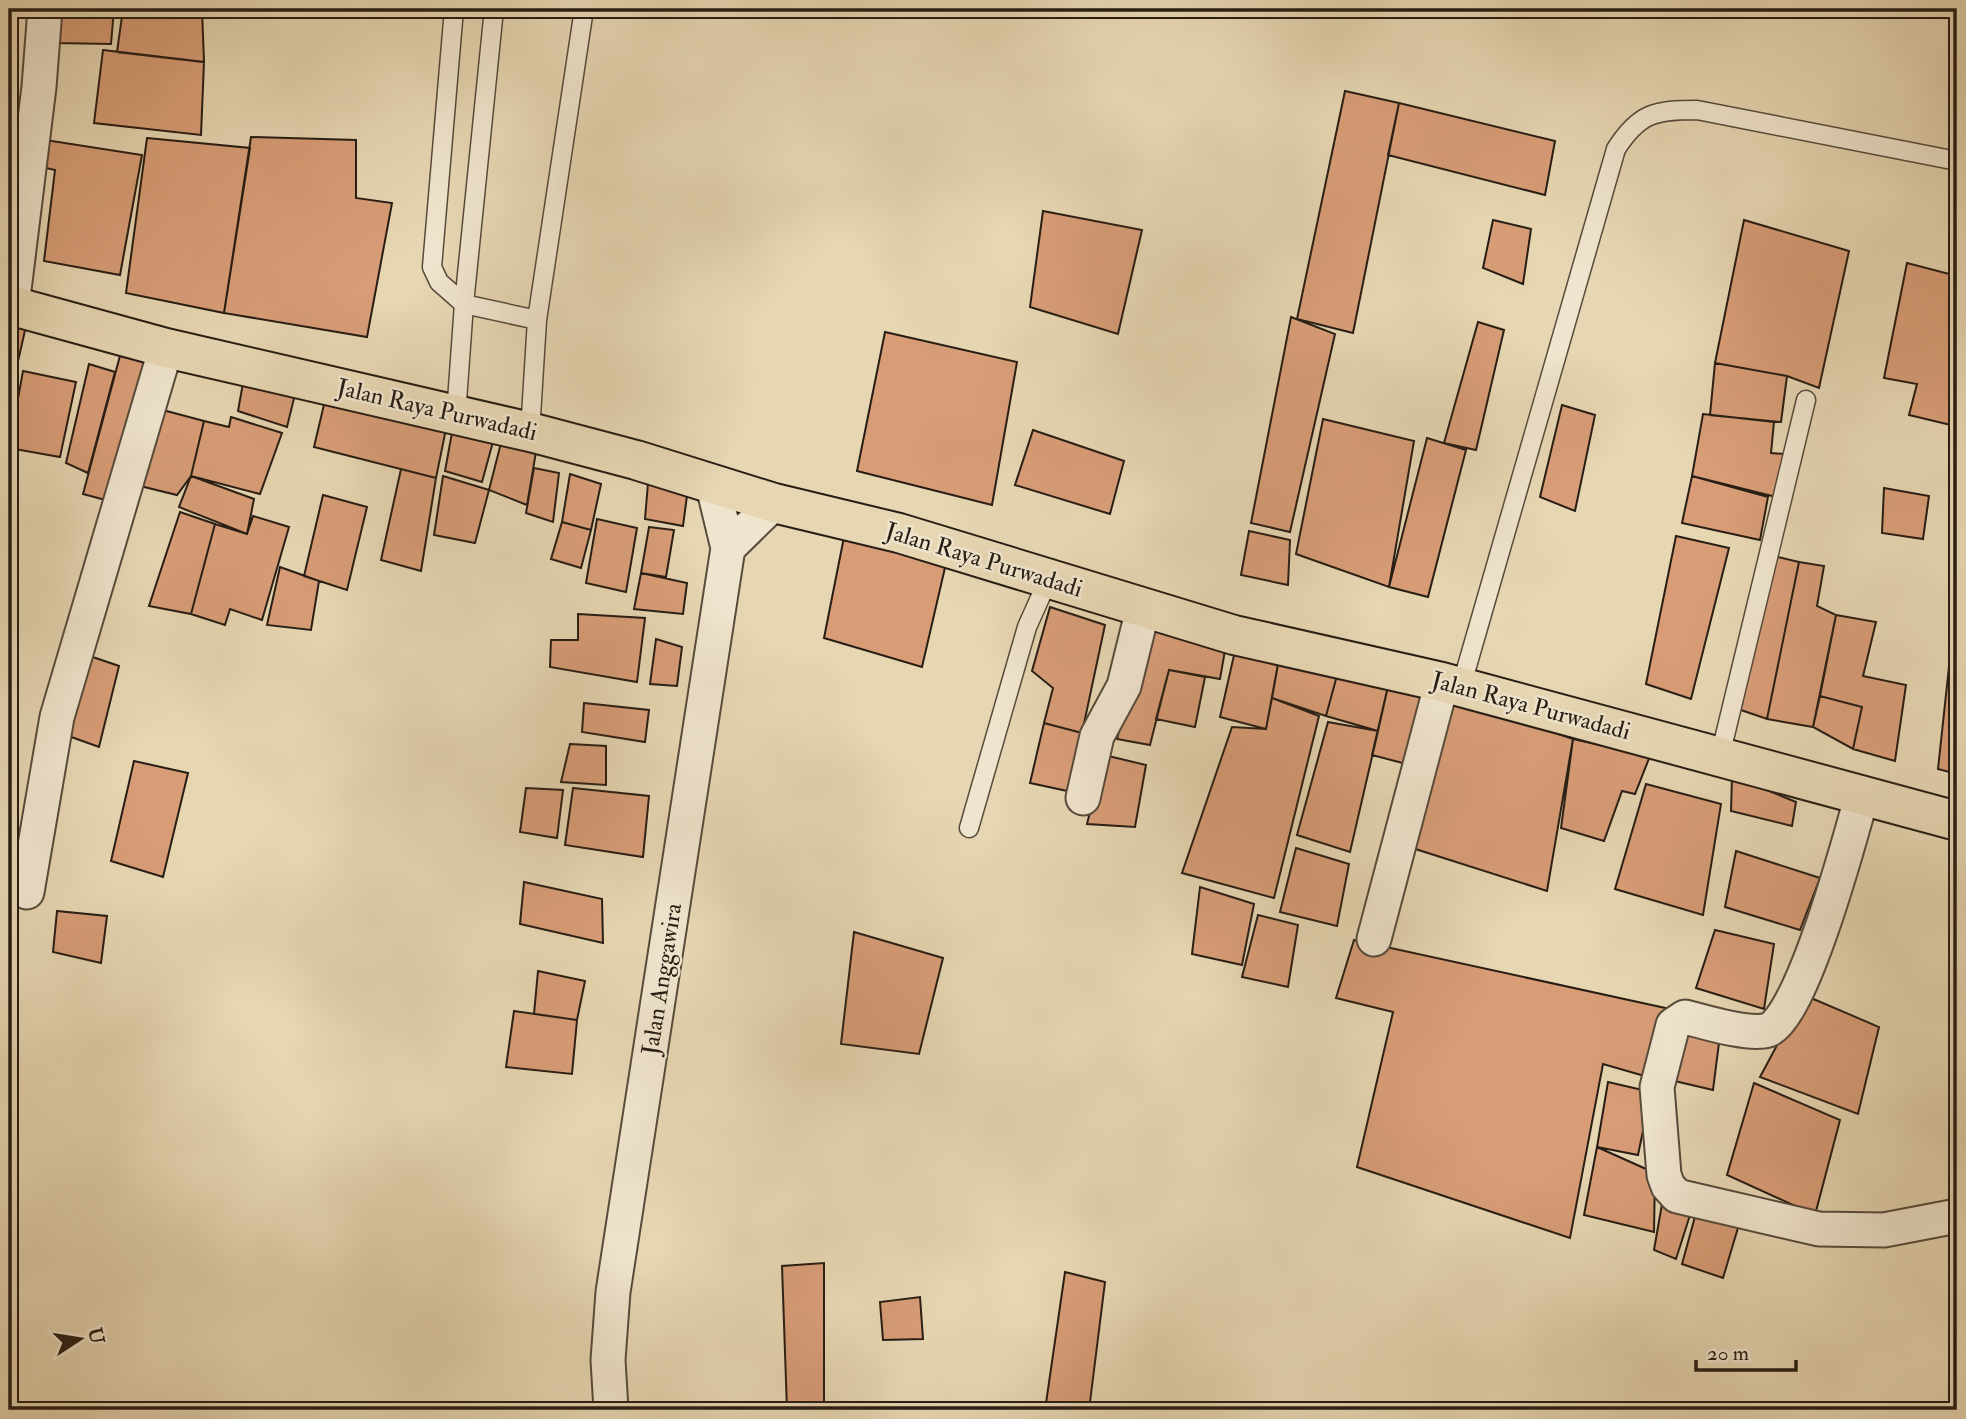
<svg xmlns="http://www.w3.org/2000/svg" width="1966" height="1419" font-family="'IM FELL Double Pica',serif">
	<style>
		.building { fill: #d89d77; stroke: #271d14; stroke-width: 2 }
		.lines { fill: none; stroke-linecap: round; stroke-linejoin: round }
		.lane-casing { stroke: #574b3c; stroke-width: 21 }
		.street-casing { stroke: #574b3c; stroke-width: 37 }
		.primary-casing { stroke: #271d14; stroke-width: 42 }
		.lane { stroke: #efe4cd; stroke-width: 18 }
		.street { stroke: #efe4cd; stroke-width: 33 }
		.primary { stroke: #e6d6b2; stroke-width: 38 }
		.labels { text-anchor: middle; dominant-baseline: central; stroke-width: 5; stroke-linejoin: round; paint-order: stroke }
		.street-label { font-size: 24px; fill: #271d14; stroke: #efe4cd }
	</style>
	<rect width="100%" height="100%" fill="#e6d6b2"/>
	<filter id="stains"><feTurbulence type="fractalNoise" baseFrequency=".00286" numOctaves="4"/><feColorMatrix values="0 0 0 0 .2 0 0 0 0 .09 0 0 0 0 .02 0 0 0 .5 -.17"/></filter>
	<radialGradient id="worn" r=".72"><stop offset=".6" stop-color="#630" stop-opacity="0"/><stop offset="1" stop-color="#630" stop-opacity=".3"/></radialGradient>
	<path class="building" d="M58,9H114L111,44L55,43Z
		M123,9H202L204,62L117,52Z
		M103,50L204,62L201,135L94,123Z
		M1345,91L1399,103L1353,333L1297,319Z
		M1399,103L1555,141L1545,195L1388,155Z
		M9,120L18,121L11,157H9Z
		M251,137L356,140V198L392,203L367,337L224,313Z
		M147,138L250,148L224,313L126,293Z
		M39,139L142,155L120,275L44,261L55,170L37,166Z
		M1043,211L1142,230L1118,334L1030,307Z
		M1493,220L1531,229L1523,284L1483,268Z
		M1744,220L1849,251L1819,388L1787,376L1715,363Z
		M1907,263L1957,276V411L1955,426L1909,415L1917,384L1884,378Z
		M1291,317L1335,334L1290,532L1251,523Z
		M9,321L26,326L9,401Z
		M1478,322L1504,330L1476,450L1444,443Z
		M885,332L1017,362L992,505L857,471Z
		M121,352L153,364L113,502L83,494Z
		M1715,363L1787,376L1781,422L1710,415Z
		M89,364L115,372L88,473L66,463Z
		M23,371L76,382L60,457L9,448Z
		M245,372L297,386L287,427L238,411Z
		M326,396L446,429L436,478L314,447Z
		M1562,405L1595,415L1575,511L1540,497Z
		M159,409L204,421L191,476L177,495L132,484Z
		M1703,414L1774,422L1771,453L1784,454L1776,497L1692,476Z
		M231,417L282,433L260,494L191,476L204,421L229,427Z
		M1323,419L1414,441L1389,587L1296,554Z
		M453,427L494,438L482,482L445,471Z
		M1033,430L1124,461L1110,514L1015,485Z
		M1427,438L1466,450L1428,597L1389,587Z
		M502,439L536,452L527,505L489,490Z
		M534,468L559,473L553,522L526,513Z
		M401,469L436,478L421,571L381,560Z
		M570,474L601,484L591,530L562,522Z
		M191,476L254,499L247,534L179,507Z
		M443,476L489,490L475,543L434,535Z
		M1692,476L1768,497L1760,540L1682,523Z
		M648,483L688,488L683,526L645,519Z
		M1884,488L1929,496L1923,539L1882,533Z
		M323,495L367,507L347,590L304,576Z
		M180,512L215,524L191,614L149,606Z
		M253,516L289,527L262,620L230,609L225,625L191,614L215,524L247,534Z
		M597,519L637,528L626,592L586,583Z
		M562,522L591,530L581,568L551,559Z
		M649,527L674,530L666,577L641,573Z
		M1249,531L1290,540L1288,585L1241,575Z
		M845,532L947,559L922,667L824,638Z
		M1676,536L1729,548L1691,699L1646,684Z
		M1774,556L1799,562L1767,719L1738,709Z
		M1799,562L1824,566L1817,606L1836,615L1813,727L1767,719Z
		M280,567L319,581L311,630L267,625Z
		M641,573L687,583L683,614L634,609Z
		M1050,607L1105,625L1082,733L1044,723L1053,688L1032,671Z
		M578,614L645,618L637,682L550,667L551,640H578Z
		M1836,615L1876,622L1863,676L1906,685L1895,761L1853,749L1862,707L1820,696Z
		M1148,621L1228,633L1220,679L1169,670L1150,745L1117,739Z
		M656,639L682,647L677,686L650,684Z
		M1237,642L1280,653L1266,729L1220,717Z
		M1951,648L1957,650V774L1938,769Z
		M1280,653L1339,668L1326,716L1272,698Z
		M84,654L119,666L99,747L63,734Z
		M1339,668L1389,682L1378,731L1326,716Z
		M1169,670L1205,677L1195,727L1156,719Z
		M1389,682L1432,696L1414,766L1372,755Z
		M1820,696L1862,707L1853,749L1813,727Z
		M1453,697L1573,739L1547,891L1406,846Z
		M1272,698L1319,716L1274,898L1182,873L1232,727L1266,729Z
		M584,703L649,710L645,742L582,732Z
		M1328,722L1378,731L1350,852L1297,835Z
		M1044,723L1082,733L1072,792L1030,783Z
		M1573,739L1650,756L1635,794L1622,791L1604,841L1561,828Z
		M570,744L606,746V785L561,782Z
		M1104,755L1146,765L1135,827L1087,824Z
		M134,761L188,773L163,877L111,861Z
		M1732,776L1796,802L1792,826L1731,811Z
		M1646,784L1721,804L1703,915L1615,889Z
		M526,788L563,790L557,838L520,832Z
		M573,788L649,796L643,857L565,845Z
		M1296,848L1349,864L1337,926L1280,912Z
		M1736,851L1820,878L1800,930L1725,907Z
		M524,882L602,899L603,943L520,924Z
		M1200,887L1254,904L1242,965L1192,954Z
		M57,911L107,916L101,963L53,952Z
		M1258,915L1298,925L1288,987L1242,977Z
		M1715,930L1774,944L1764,1009L1696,988Z
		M854,932L943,958L919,1054L841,1044Z
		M1354,940L1670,1009L1648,1077L1603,1064L1570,1238L1357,1167L1393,1012L1336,998Z
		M538,971L585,981L577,1020L534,1014Z
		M1804,995L1879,1027L1858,1114L1760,1077Z
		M514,1011L577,1020L572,1074L506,1067Z
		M1681,1026L1720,1035L1713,1090L1666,1079Z
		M1608,1082L1651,1092L1638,1155L1597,1147Z
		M1754,1083L1840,1120L1815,1215L1727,1175Z
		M1597,1147L1655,1173L1654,1232L1584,1215Z
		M1699,1202L1743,1211L1723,1278L1682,1264Z
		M1662,1204L1691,1212L1676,1259L1654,1250Z
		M824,1263V1410H787L782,1266Z
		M1065,1272L1105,1282L1089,1410H1045Z
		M920,1297L923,1339L883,1340L880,1302Z
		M947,1404V1410H857Z"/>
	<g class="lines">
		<defs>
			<path id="lane" d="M454,9L432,267L439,282L464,304L537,320
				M456,415L464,304L494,9
				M530,432L537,320L584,9
				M1461,687L1616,149C1639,113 1655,110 1697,110L1957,161
				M1720,756L1806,400
				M969,828L1027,627L1048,580"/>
			<path id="street" d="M12,306L39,87L45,9
				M728,548L774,503
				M1862,795C1851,835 1802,1018 1768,1030C1749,1036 1705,1022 1685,1017L1673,1025L1657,1087L1664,1175L1668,1186L1677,1196L1819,1229L1884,1230L1957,1216
				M1083,798L1097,736L1124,686L1143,609
				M27,892L57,717L166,348
				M1374,939L1442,682
				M611,1410L608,1360L613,1292L728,548L712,482"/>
			<path id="primary" d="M9,305L166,348L530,432L636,460L774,503L899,533L1234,635L1442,682L1957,821"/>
		</defs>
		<use href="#lane" class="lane-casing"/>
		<use href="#street" class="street-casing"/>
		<use href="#primary" class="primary-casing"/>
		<use href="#lane" class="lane"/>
		<use href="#street" class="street"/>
		<use href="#primary" class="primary"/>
	</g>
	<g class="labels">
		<g class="street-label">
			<text transform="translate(437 410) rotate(13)">Jalan Raya Purwadadi</text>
			<text transform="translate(984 560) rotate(17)">Jalan Raya Purwadadi</text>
			<text transform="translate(1531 706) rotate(15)">Jalan Raya Purwadadi</text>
			<text transform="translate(662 979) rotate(-81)">Jalan Anggawira</text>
		</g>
	</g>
	<rect width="1966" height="1419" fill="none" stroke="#e6d6b2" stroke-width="35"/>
	<rect x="10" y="10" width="1945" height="1398" fill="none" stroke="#271d14" stroke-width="3.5"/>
	<rect x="18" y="18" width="1931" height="1384" fill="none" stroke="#271d14" stroke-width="2"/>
	<g transform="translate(80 1339) rotate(78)" stroke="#efe4cd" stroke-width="5" paint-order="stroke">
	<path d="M0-5L12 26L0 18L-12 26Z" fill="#271d14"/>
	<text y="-10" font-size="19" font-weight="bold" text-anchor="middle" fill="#271d14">U</text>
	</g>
	<path d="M1696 1360v10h100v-10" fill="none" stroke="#271d14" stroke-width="3.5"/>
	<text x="1707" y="1360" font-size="21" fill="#271d14" stroke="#efe4cd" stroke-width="5" paint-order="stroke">20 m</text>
	<rect width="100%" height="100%" filter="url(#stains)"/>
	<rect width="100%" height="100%" fill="url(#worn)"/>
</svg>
